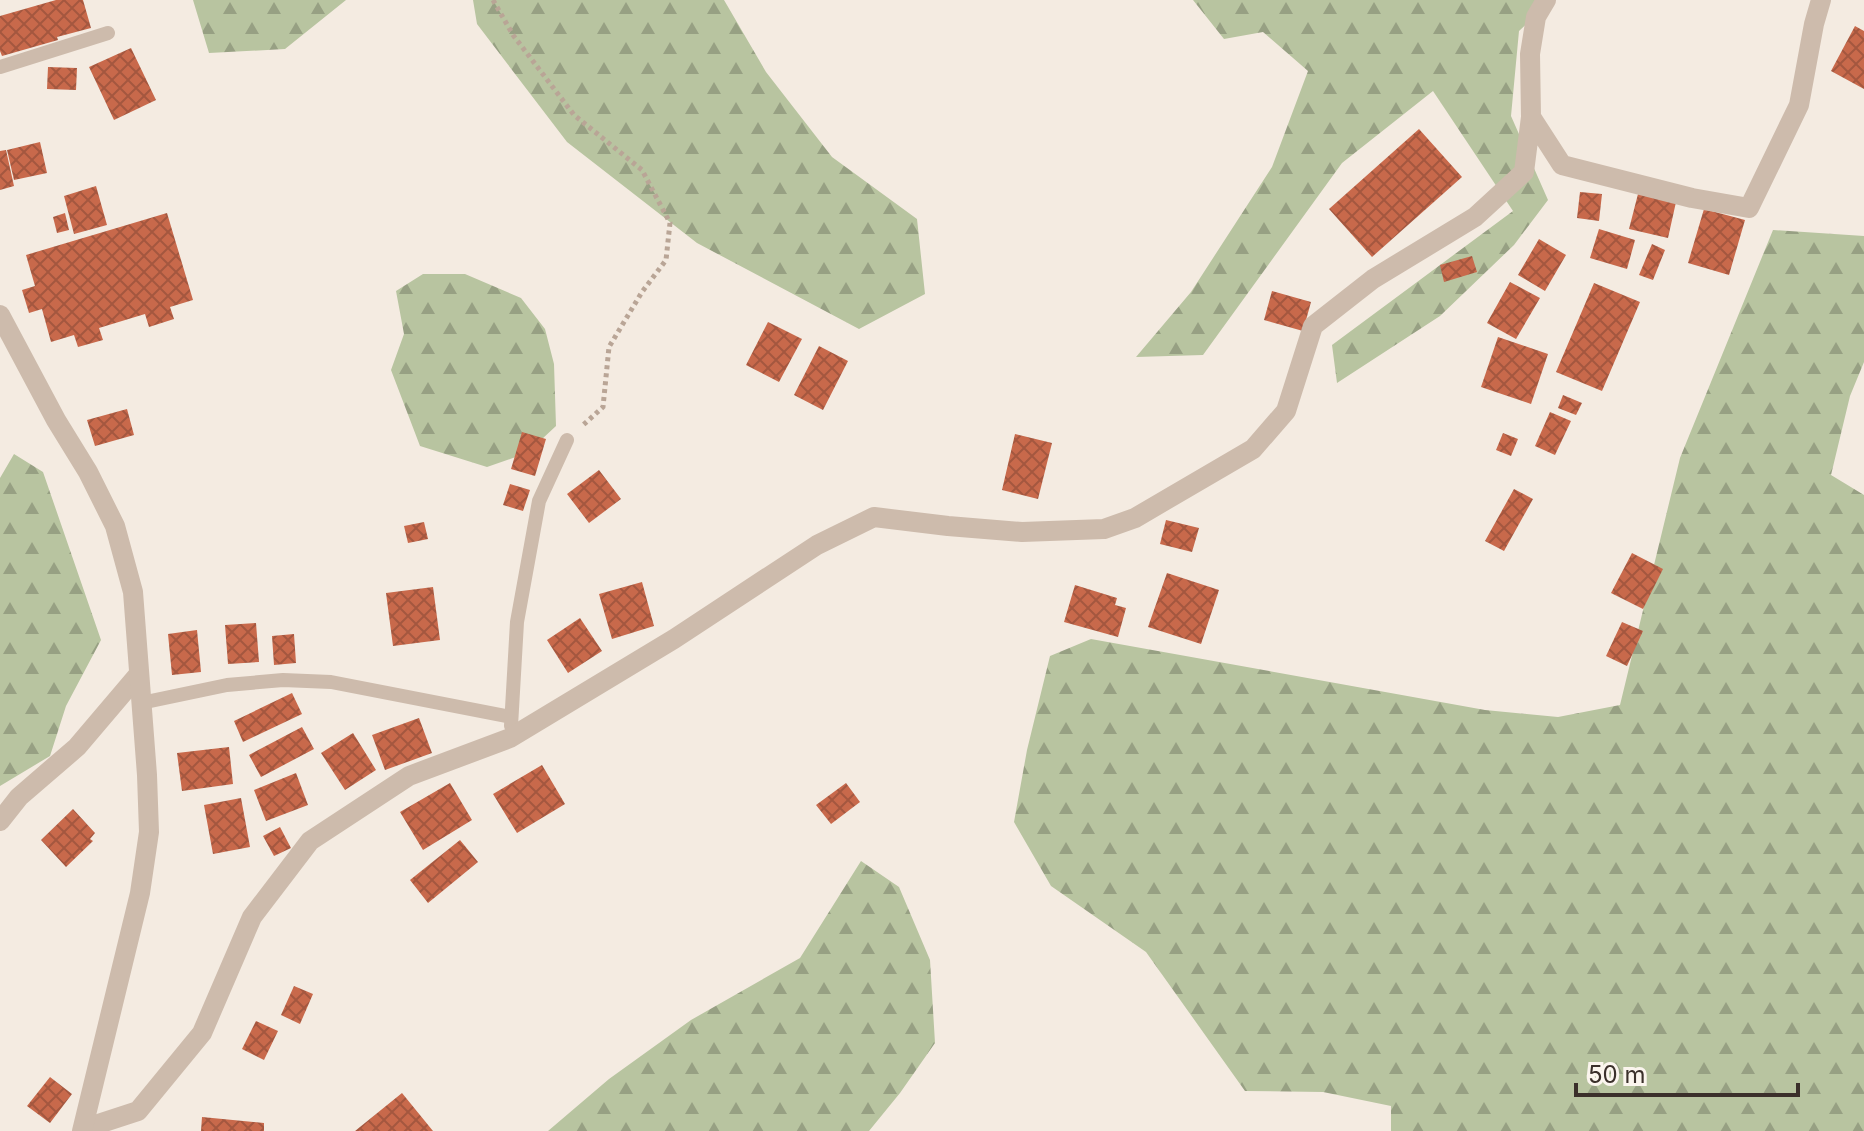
<svg xmlns="http://www.w3.org/2000/svg" width="1864" height="1131" font-family="Inter,sans-serif">
	<style>
		.forest { fill: url(#forest-firs) }
		.building { fill: url(#building-cross-hatch) }
		.lines { fill: none; stroke-linecap: round; stroke-linejoin: round }
		.path { stroke: #b9a596; stroke-width: 5; stroke-dasharray: 4 4; stroke-linecap: butt }
		.service { stroke: #cdbbac; stroke-width: 14 }
		.minor { stroke: #cdbbac; stroke-width: 20 }
		.tertiary { stroke: #cdbbac; stroke-width: 20 }
	</style>
	<defs>
		<pattern id="forest-firs" width="22" height="20" patternUnits="userSpaceOnUse" patternTransform="scale(2)"><rect width="22" height="20" fill="#b8c4a0"/><path d="M5 1l3.5 6h-7zM16 11l3.5 6h-7z" fill="#97a083"/></pattern>
		<pattern id="building-cross-hatch" width="8" height="8" patternUnits="userSpaceOnUse" patternTransform="scale(2)"><rect width="8" height="8" fill="#c8694b"/><path d="M0 0l8 8M0 8l8-8" fill="none" stroke="#a4573f"/></pattern>
	</defs>
	<rect width="100%" height="100%" fill="#f4ebe1"/>
	<path class="forest" d="M193,0H346L285,49L209,53Z
		M473,0H724L766,72L832,157L917,219L925,294L859,329L697,243L567,142L477,24Z
		M1193,0H1552L1519,31L1511,116L1548,200L1514,245L1440,316L1337,383L1332,345L1513,211L1433,91L1342,163L1203,355L1136,357L1191,292L1272,167L1308,71L1263,32L1224,39Z
		M1773,230L1864,236V362L1850,396L1831,475L1864,495V1131H1391V1106L1323,1092L1245,1091L1146,952L1051,886L1014,822L1027,750L1050,656L1091,639L1485,710L1558,717L1620,705L1680,458Z
		M423,274H465L521,298L545,329L554,364L556,426L527,453L487,467L420,446L391,370L404,334L396,291Z
		M14,454L43,472L101,640L66,706L50,756L0,786V478Z
		M861,861L899,887L930,960L935,1043L900,1093L869,1131H548L609,1079L691,1020L800,958Z"/>
	<path class="building" d="M56,0H83L91,28L57,37L58,40L2,56L0,51V16Z
		M1855,26L1864,31V89L1831,71Z
		M131,48L156,100L114,120L89,67Z
		M48,67L77,68L76,90L47,89Z
		M1419,129L1462,177L1372,257L1329,209Z
		M40,142L47,173L14,180L7,150Z
		M6,150L14,186L0,190V151Z
		M96,186L107,225L74,234L64,196Z
		M1580,192L1602,194L1599,221L1577,218Z
		M1638,194L1676,202L1668,238L1629,229Z
		M1704,209L1745,220L1729,275L1688,263Z
		M65,213L69,230L57,233L53,217Z
		M167,213L193,300L170,307L174,319L149,327L145,314L99,328L103,340L78,347L74,335L51,342L42,309L29,313L22,290L35,286L26,255Z
		M1599,229L1635,240L1627,269L1590,258Z
		M1539,239L1566,255L1545,291L1518,275Z
		M1652,244L1665,250L1653,280L1639,275Z
		M1472,256L1477,272L1444,282L1440,265Z
		M1510,282L1540,298L1516,339L1487,323Z
		M1594,283L1640,302L1602,391L1556,372Z
		M1272,291L1311,302L1303,331L1264,320Z
		M768,322L802,339L779,382L746,365Z
		M1498,337L1548,354L1531,404L1481,387Z
		M819,346L848,361L823,410L794,395Z
		M1563,395L1582,403L1576,415L1558,408Z
		M127,409L134,435L95,446L87,420Z
		M1550,412L1571,421L1555,455L1535,446Z
		M522,432L546,439L535,476L511,469Z
		M1503,433L1518,439L1511,456L1496,450Z
		M1015,434L1052,443L1038,499L1002,490Z
		M599,470L621,499L589,523L567,494Z
		M510,484L530,490L523,511L503,505Z
		M1514,489L1533,499L1504,551L1485,541Z
		M1166,520L1199,528L1192,552L1160,544Z
		M424,522L428,539L408,543L404,526Z
		M1632,553L1663,569L1643,609L1611,593Z
		M1167,573L1219,590L1201,644L1148,627Z
		M642,582L654,626L612,639L599,594Z
		M1075,585L1117,598L1115,605L1126,608L1118,637L1064,622Z
		M433,587L440,640L393,646L386,593Z
		M580,618L602,651L568,673L547,640Z
		M1622,622L1643,631L1627,666L1606,656Z
		M256,623L259,662L228,664L225,625Z
		M197,630L201,672L172,675L168,634Z
		M294,634L296,663L274,665L272,636Z
		M292,693L302,714L243,742L234,721Z
		M419,718L432,753L385,770L372,735Z
		M302,727L314,749L261,777L249,755Z
		M353,733L376,770L345,790L321,753Z
		M229,747L233,784L182,791L177,753Z
		M542,765L565,804L517,833L493,794Z
		M296,773L308,805L266,821L254,790Z
		M450,783L472,820L423,850L400,812Z
		M846,783L860,802L831,824L816,805Z
		M241,798L250,847L213,854L204,805Z
		M73,809L95,833L90,839L93,841L66,867L41,840Z
		M280,827L291,848L274,856L263,836Z
		M460,840L478,862L428,903L410,880Z
		M294,986L313,994L300,1024L281,1015Z
		M256,1021L278,1031L264,1060L242,1049Z
		M50,1077L72,1094L50,1123L27,1106Z
		M402,1093L433,1131H355Z
		M202,1117L264,1123V1131H201Z"/>
	<g class="lines">
		<path class="path" d="M493,0L513,35L574,115L642,170L670,223L666,260L642,292L609,347L603,407L582,426"/>
		<path class="service" d="M0,67L108,33
			M141,703L227,685L283,680L331,682L511,717
			M511,726L517,622L539,501L567,440"/>
		<path class="minor" d="M1531,117L1562,165L1692,198L1749,208L1799,105L1814,24L1821,0
			M0,821L19,797L77,747L139,674
			M83,1129L138,1111L202,1033L252,917L310,841L409,776L510,738L674,639L817,545L874,517L948,526L1022,532L1104,529L1135,518L1253,449L1286,411L1313,326L1373,279L1475,217L1524,172L1531,117L1530,54L1536,17L1546,0"/>
		<path class="tertiary" d="M0,315L56,420L88,472L115,526L133,592L147,775L149,832L140,893L82,1131"/>
	</g>
	<path d="M1576 1083v12h222v-12" fill="none" stroke="#3b302b" stroke-width="4"/>
	<text x="1588" y="1083" font-size="24" fill="#3b302b" stroke="#fbf5ee" stroke-width="6" paint-order="stroke">50 m</text>
</svg>
